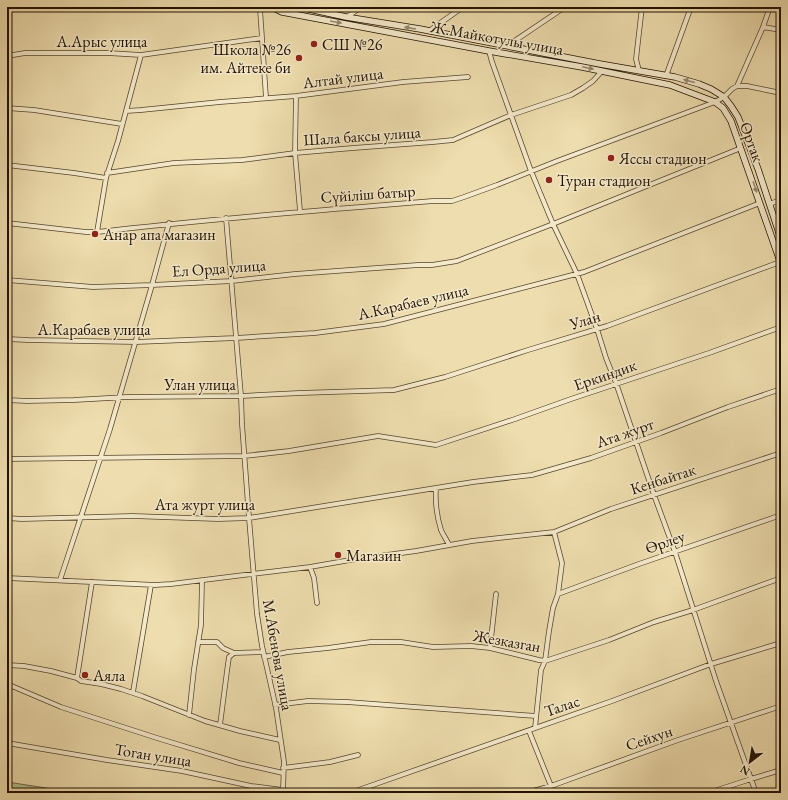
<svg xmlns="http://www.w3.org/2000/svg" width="788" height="800" font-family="'EB Garamond',serif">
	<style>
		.grass { fill: url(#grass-tufts); stroke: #6b6a48 }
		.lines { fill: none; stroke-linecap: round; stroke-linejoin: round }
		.street-casing { stroke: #55452c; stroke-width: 5.5 }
		.secondary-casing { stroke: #221201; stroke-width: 7 }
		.street { stroke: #f4e9ca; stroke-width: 4 }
		.secondary { stroke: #f4e9ca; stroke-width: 5.5 }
		.oneway { fill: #968870 }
		.poi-dot { fill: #8f2418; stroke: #f4e9ca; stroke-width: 1.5 }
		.labels { text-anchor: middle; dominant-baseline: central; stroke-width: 3; stroke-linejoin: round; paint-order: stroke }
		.street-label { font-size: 16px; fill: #221201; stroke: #f4e9ca }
		.poi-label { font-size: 16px; fill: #221201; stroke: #f4e9ca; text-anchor: start }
	</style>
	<defs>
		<pattern id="grass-tufts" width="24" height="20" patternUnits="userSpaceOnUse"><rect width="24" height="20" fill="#b4c28e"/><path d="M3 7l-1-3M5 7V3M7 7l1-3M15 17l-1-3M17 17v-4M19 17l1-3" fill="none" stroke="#9aa679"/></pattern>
	</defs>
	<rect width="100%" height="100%" fill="#eeddae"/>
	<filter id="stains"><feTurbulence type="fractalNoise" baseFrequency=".005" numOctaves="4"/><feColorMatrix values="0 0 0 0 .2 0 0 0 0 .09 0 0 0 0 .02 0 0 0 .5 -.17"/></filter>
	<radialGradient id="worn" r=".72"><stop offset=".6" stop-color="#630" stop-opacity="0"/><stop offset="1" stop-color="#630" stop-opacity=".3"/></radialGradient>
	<path class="grass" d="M7,782L79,793H7Z"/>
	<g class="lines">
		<defs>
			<path id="street" d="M240,7L260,9
				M347,17L361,7
				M763,27L770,7
				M429,31L463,7
				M262,38L266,98
				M507,46L565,7
				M489,51L492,62L531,171L553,224L577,274L597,329L606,358L616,383L654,495L675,552L716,681L756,793
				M7,56L25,53H108L141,55L262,38L260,9L261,7
				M639,71L636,59L642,7
				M666,76L691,7
				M737,86L763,27L781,30
				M296,96L295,153L300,211
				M7,108L34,110L122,124
				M126,111L141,110L220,102L296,96L403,82L468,77
				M7,165L74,173L106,178
				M107,173L174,163L242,160L295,153L353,148L433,142L453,140L511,115L571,95L583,88L593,81L602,71
				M769,204L781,200
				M226,218L241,396L242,424L249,518L257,614L262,646L276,708L284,762L283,790
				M7,223L86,232H97C208,219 320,210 433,201H452L464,197L497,185L557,161L715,102L724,97L732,89L737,86H747L781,93
				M97,232L106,178L118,141L141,55
				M7,280L93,287L152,285L232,281L295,274L418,265H432L457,261L553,224L741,148
				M7,339L28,340L136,342L236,338L315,333L384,324L584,272L760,203
				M7,400L27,401L74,400L127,397L241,396L300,393L394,390L445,377L528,350L607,326L780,262
				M7,459L244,456L289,451L378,436L436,445L515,419L571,399L709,353L781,327
				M436,488C435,502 437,517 441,530C443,535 447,540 449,545
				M7,518L22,519L133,516L218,519L249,518L473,482L532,475L591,458L661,433L728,407L781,389
				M310,567L314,578L317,603
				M7,578L155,585L171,584L310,567L350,560L416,551L472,541L554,532L611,509L781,453
				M60,580L110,429L152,285L169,223
				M558,594L639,564L781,515
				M198,642H217L223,648L234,653
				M490,648L496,594
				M264,657L288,652L328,648L371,642H401L433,647L471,646L490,648L539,660L545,661L609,640L654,622L693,610L781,578
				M7,665L24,666L51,671L77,678L81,681L101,684L121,689L142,696L205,721L240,731L280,740
				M77,678L92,582
				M7,684L61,707L157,738L239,763L283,773
				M133,692L151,585
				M275,705L308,701L347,702L536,716
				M189,715L194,669L201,625L202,581
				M220,725L227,671L229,657L234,653L263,652
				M535,728L541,670L545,661L549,631L553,608L558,594L562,563L554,532
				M529,731L551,786L552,793
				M7,743L107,760L182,771L251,786L283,790L295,793
				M283,768L330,762L358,755
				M350,793L612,701L711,664L781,643
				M526,793L551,786L678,740L781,706
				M708,793L751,779L781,770"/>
			<path id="secondary" d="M272,7L282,12L489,51L582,67L670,85L715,102L723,108L731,121L781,264
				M300,7L346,17L420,29L600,64L675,77L699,84L711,89L724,97L731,106L738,117L758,169L781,239"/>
		</defs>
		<use href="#street" class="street-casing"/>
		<use href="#secondary" class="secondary-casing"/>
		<use href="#street" class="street"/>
		<use href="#secondary" class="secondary"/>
	</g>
	<defs><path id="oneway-solid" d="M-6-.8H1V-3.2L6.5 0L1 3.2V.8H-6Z"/></defs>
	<g class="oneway">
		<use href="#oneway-solid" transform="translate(336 22) rotate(10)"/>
		<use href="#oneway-solid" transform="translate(410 28) rotate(-171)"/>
		<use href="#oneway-solid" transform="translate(588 68) rotate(12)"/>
		<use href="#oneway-solid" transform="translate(689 81) rotate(-165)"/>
		<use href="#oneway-solid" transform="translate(755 187) rotate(71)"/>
	</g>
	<g class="poi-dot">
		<circle cx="314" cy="44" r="4"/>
		<circle cx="299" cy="58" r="4"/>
		<circle cx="611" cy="158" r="4"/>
		<circle cx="549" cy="180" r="4"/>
		<circle cx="95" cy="234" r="4"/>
		<circle cx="338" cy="555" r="4"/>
		<circle cx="85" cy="675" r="4"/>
	</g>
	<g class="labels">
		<g class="street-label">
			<text transform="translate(497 38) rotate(10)">Ж.Майкотулы улица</text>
			<text x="102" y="41">А.Арыс улица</text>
			<text transform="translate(343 78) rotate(-7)">Алтай улица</text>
			<text transform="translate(362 136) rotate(-4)">Шала баксы улица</text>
			<text transform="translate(752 142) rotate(70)">Ортак</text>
			<text transform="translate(368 194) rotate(-4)">Сүйіліш батыр</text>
			<text transform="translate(219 268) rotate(-4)">Ел Орда улица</text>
			<text transform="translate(413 302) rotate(-13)">А.Карабаев улица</text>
			<text transform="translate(585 320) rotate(-17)">Улан</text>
			<text x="94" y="329">А.Карабаев улица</text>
			<text transform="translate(605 375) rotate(-19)">Еркиндик</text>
			<text x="200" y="384">Улан улица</text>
			<text transform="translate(625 433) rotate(-19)">Ата журт</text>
			<text transform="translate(663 479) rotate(-18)">Кенбайтак</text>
			<text x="205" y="504">Ата журт улица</text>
			<text transform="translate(665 542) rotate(-19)">Өрлеу</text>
			<text transform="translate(507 641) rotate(10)">Жезказган</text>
			<text transform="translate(278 655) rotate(80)">М.Абенова улица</text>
			<text transform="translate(562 706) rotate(-19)">Талас</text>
			<text transform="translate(649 738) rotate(-19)">Сейхун</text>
			<text transform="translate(153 755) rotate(9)">Тоган улица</text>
		</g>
		<g class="poi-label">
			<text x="322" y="44">СШ №26</text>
			<text x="291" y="49" text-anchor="end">Школа №26<tspan x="291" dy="18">им. Айтеке би</tspan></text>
			<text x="619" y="158">Яссы стадион</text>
			<text x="557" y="180">Туран стадион</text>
			<text x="103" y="234">Анар апа магазин</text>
			<text x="346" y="555">Магазин</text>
			<text x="93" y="675">Аяла</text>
		</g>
	</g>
	<rect width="788" height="800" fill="none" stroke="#eeddae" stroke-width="24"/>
	<rect x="8" y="8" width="772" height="784" fill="none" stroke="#221201" stroke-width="2"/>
	<rect x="12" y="12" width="764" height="776" fill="none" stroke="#221201"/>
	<g transform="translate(750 762) rotate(211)" stroke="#f4e9ca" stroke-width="3" paint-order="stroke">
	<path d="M0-3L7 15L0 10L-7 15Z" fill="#221201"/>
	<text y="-6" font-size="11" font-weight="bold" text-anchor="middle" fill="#221201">N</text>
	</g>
	<rect width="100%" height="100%" filter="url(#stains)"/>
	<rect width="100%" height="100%" fill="url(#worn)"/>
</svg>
